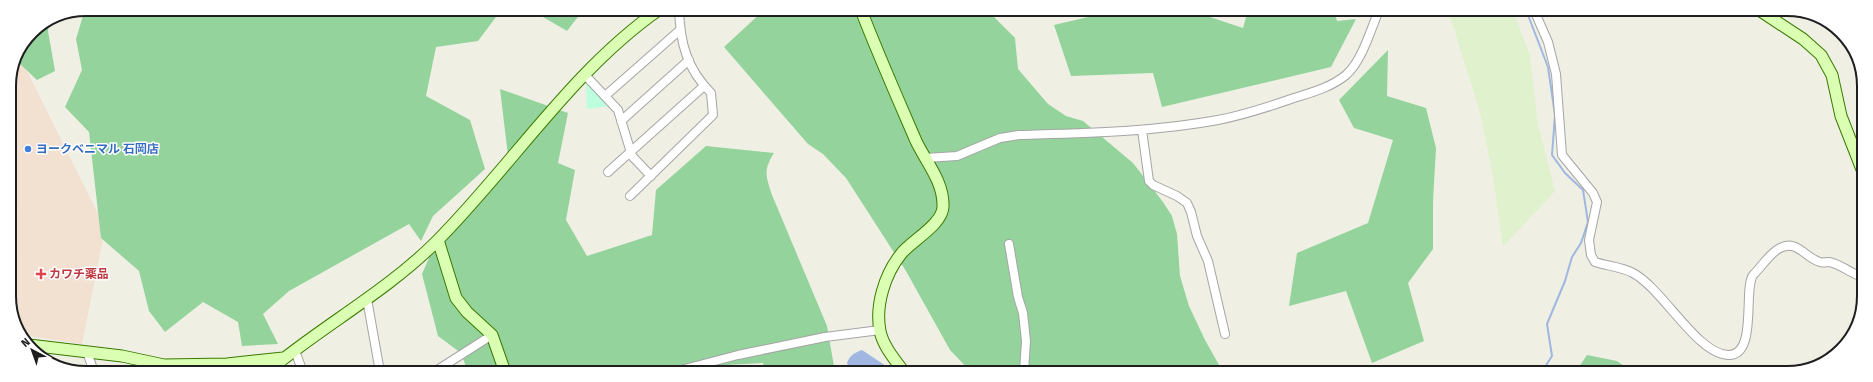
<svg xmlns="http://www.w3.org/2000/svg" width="1873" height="382" font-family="'Fira Sans','Noto Sans JP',sans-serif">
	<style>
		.commercial { fill: #f2e0d1 }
		.farmland { fill: #dff1cd }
		.forest { fill: #94d39c }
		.park { fill: #bcfedd }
		.water { fill: #a0b7e2 }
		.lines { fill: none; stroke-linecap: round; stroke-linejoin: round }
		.stream { stroke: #a0b7e2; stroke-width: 2 }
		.street-casing { stroke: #a5a5a5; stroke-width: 10 }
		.secondary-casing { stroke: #397a00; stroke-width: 13 }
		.street { stroke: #fff; stroke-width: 8 }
		.secondary { stroke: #dbffb2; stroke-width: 11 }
		.shop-dot { fill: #3f7fe0; stroke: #fff; stroke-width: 1.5 }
		.health-dot { fill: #e0444e; stroke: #fff; stroke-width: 1.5 }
		.labels { text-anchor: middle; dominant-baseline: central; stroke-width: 3; stroke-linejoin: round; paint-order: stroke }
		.shop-label { font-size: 12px; font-weight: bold; fill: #366cbe; stroke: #fff; text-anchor: start }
		.health-label { font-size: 12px; font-weight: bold; fill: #be3a42; stroke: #fff; text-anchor: start }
		.rim { fill: none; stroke: #1e1e1e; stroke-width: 2 }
	</style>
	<rect width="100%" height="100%" fill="#eff0e3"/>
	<path class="commercial" d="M20,57L105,228L82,344L36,337L22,333L11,311L9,81Z"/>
	<path class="farmland" d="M1448,10H1513L1530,56L1538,125L1555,191L1503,247L1493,177L1480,112Z"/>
	<path class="forest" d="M85,9H502L478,41L436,47L426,96L470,120L485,169L433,216L421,241L409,224L289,291L263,314L278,344L242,346L238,322L203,302L165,332L149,311L139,271L101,238L89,132L65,107L82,70L76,39Z
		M541,9H584L567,31L543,17Z
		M764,10H980L994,17L1015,38L1018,69L1048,104L1066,116L1083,121L1133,163L1163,202L1172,216L1177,234L1180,276L1189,306L1205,340L1223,372H971L950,350L906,271L846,178L823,154L808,144L724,47Z
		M1118,10H1201V14L1243,28L1248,10H1334L1337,21L1356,19L1331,67L1162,107L1153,73L1071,76L1054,25Z
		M50,19L48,31L55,71L37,80L18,62L32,31Z
		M1388,50L1387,96L1426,108L1436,148L1433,201V249L1408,283L1424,341L1372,363L1346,291L1289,306L1297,253L1368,223L1393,140L1354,128L1339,100Z
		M500,89L568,113L558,163L575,170L566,220L587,256L652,235L656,190L706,146L774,153C763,170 766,177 772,195L827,326L835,372H766L763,363L651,369L636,372H468L461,353L438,336L422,274L442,228L509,164Z
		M1587,355L1617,361L1634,373H1575Z"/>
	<path class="park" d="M586,81L609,106L587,109Z"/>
	<path class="water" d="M862,350L886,366L889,365L894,372H851L847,363C850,355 854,353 862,350Z"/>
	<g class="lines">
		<path class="stream" d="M1526,10L1548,67L1555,115L1552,155L1565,173L1583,190L1588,222L1581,243L1572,257L1565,281L1547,324L1552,356L1541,373"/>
		<defs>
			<path id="street" d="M1534,10L1548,42L1556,74L1562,155L1593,193L1597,202L1589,240L1591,255L1595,262C1607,266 1622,267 1633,273C1663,289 1697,354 1728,355C1759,356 1742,285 1754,274C1762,266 1770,253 1780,248C1797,239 1805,258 1820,262C1823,263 1826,262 1829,262C1841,264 1851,274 1863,277
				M585,75L618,110L632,156L651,176
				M605,96L680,30
				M621,121L689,60
				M1142,130L1149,181L1153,185L1177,196L1187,203L1191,212L1197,236L1208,261L1225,334
				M925,158L957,156L1000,138L1019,135C1085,133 1153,132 1218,120C1243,115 1268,107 1291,99C1310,93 1330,88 1346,75C1362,61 1371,29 1379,10
				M608,172L704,86
				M630,196L713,115L711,93C687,69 680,43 679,9
				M1009,244L1018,297L1023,313L1026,341L1024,372
				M367,299L380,372
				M295,351L303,372
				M87,352L94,372
				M434,372L492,335
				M673,372L738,355L825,337L880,330"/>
			<path id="secondary" d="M861,10C878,54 897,97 916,141C926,162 944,182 943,207C942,225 911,241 901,254C885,274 875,305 880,331C883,346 895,360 904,372
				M1759,10L1803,39L1821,55L1832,75L1841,116L1863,172
				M438,240L456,298L467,312L492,335L505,372
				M29,345L122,356L164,365L227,364L283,358
				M267,372C322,326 386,292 436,242C511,167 572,70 660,9"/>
		</defs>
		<use href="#street" class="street-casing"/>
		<use href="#secondary" class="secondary-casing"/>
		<use href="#street" class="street"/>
		<use href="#secondary" class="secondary"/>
	</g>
	<circle class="shop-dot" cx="28" cy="149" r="4"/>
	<path class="health-dot" d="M39 268h4v4h4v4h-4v4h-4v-4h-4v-4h4z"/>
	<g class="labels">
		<g class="shop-label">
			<text x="36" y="149">ヨークベニマル 石岡店</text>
		</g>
		<g class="health-label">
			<text x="49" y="274">カワチ薬品</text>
		</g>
	</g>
	<path d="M0 0H1873V382H0ZM86 16H1787A70 70 0 0 1 1857 86V296A70 70 0 0 1 1787 366H86A70 70 0 0 1 16 296V86A70 70 0 0 1 86 16Z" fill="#fff" fill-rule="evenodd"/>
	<path class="rim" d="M86 16H1787A70 70 0 0 1 1857 86V296A70 70 0 0 1 1787 366H86A70 70 0 0 1 16 296V86A70 70 0 0 1 86 16Z"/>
	<g transform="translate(32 350) rotate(319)" stroke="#ffffff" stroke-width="3" paint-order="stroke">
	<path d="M0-3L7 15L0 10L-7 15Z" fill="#1e1e1e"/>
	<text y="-6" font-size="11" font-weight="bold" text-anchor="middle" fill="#1e1e1e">N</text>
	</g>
</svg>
